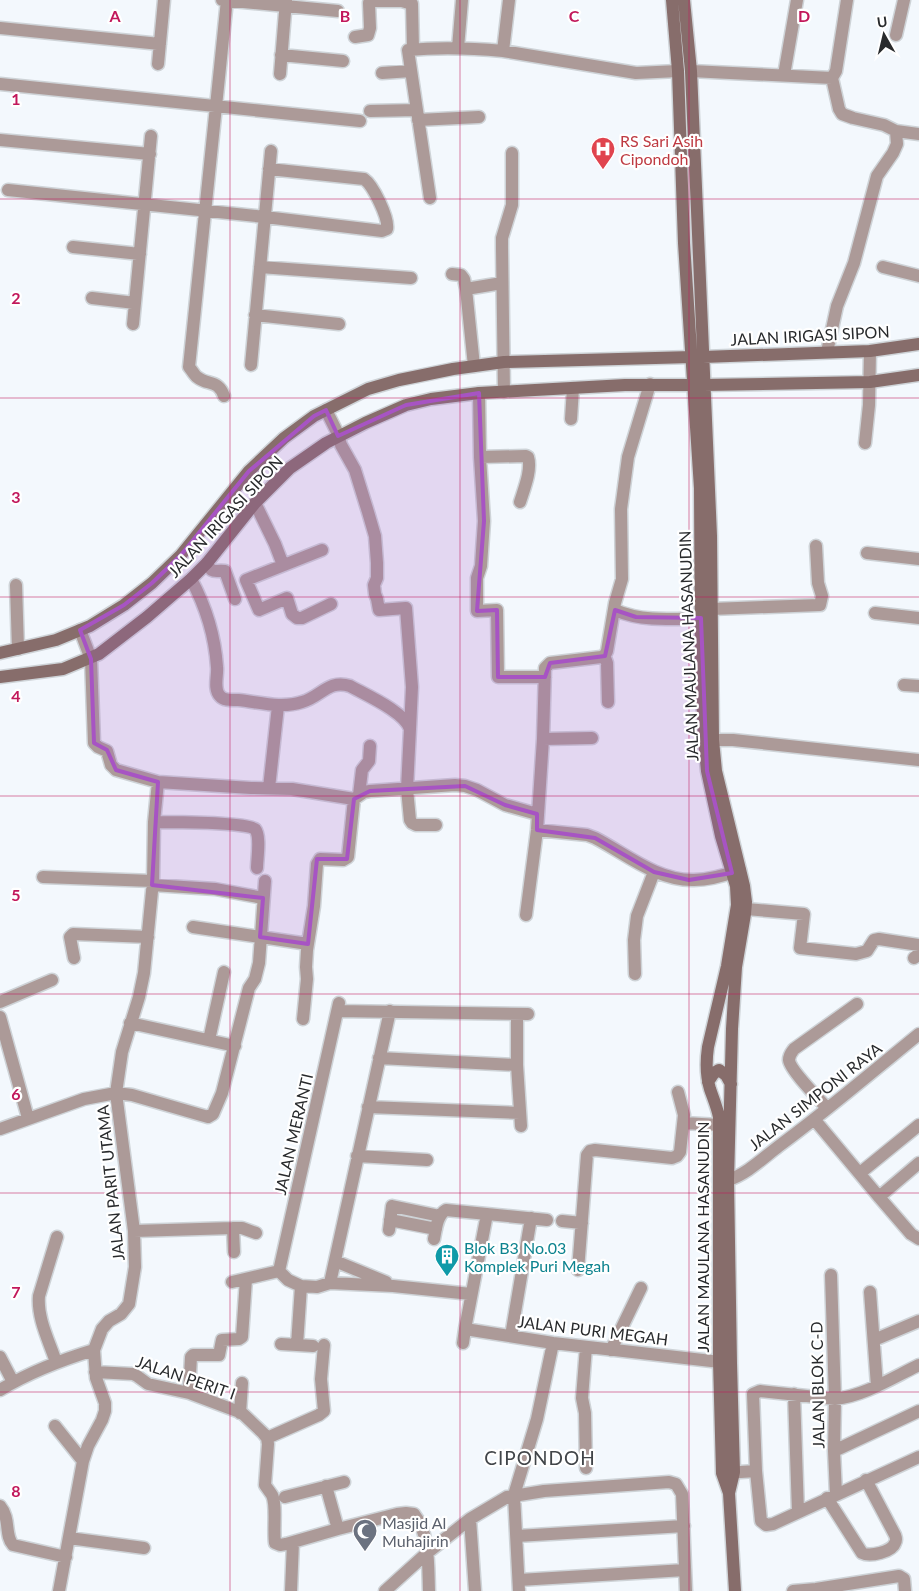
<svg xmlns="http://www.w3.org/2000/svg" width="919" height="1591" font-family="Lato,sans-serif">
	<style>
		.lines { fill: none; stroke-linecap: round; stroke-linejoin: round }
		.street-casing { stroke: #ced3d7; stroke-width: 15 }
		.secondary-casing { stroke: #ced3d7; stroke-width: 15 }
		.street { stroke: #ac9a98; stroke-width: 12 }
		.secondary { stroke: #876d6b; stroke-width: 12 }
		.marked { fill: #a754c3; fill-opacity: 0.2; stroke: #a754c3; stroke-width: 4; stroke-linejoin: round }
		.grid { fill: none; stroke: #c2185b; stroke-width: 1; stroke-opacity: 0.55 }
		.labels { text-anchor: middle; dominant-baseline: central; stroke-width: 4.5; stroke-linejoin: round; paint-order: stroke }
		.health-label { font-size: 16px; fill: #be3a42; stroke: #fff; text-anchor: start }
		.street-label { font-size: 16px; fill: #282a2c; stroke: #fff }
		.culture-label { font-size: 16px; fill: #0d838f; stroke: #fff; text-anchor: start }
		.worship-label { font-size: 16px; fill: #5b616d; stroke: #fff; text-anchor: start }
		.quarter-label { font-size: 19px; letter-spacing: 1px; fill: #414549; stroke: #fff }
		.grid-label { font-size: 16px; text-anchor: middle; font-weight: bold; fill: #c2185b; stroke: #fff; stroke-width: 4.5; stroke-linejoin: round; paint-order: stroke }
	</style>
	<rect width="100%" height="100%" fill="#f3f8fd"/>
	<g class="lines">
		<defs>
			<path id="street" d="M222,0L338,11
				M0,28L160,44
				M896,35L904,0
				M355,37L368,35L370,28L369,3L373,1H402L412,4L413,49
				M458,48L462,0
				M503,51L509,0
				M281,55L343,61
				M158,64L164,0
				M691,71L832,78L836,71L847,0
				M382,73L411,71
				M280,74L286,0
				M784,75L797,0
				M832,78L839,109L842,114L853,118L884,125L896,131L919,134
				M0,84L360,121
				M370,111L417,110
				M418,120L479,117
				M0,140L150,154
				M8,190L265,217L382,231L387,229C389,218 373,185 364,179L269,169
				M430,198L408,50C440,47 471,48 503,51L636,73L678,71
				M73,247L140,254
				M260,267L411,278
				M883,267L919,276
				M452,274L461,275L464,279L466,289
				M92,298L135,303
				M255,315L339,324
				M133,324L151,136
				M827,352L837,306L854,263L877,176L893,153L897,144L896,131
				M251,365L271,151
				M474,366L466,289L502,283
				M504,392L502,248V238L512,205V153
				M479,393L480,457L484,521L481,566L477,578V611L497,610L498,677H545
				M224,396C218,379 208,386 197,377C194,375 192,370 189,367L227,0
				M326,410L337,432L341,445L355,470L368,512L375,536L377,563V578L374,585L375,594L377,599L379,610L406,608L412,687L410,729
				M571,419L573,388
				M865,443L869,405L870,351
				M480,457L526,456L528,457C532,470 524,489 520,502
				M255,503L275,544L283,565
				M322,550L246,580L259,610L287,598L292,614L297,618H302L331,604
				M867,553L919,559
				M207,563C212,574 214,570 225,571L235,599
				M191,579C205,605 215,637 217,667C218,675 213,689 220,696C224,701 232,700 238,700C259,702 281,709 302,702C321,697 328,679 350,686C366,695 405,712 410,729L407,789L410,820L412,823L416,825H436
				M16,585L18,649
				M711,609L820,605L822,596L818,583L816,546
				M615,610C642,622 672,619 701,618
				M875,613L919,618
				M80,630L91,659L94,743L98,747L107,751L111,765L116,770L158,782L251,788L292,789L354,799
				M604,655L607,663L608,702
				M904,685L919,686
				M543,739L592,738
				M704,740H733L919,760
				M269,788L278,706
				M359,795L362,770L369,761L370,746
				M154,822C169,822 249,822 255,829C261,836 257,859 257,868
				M537,830L587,835L595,838C626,854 657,881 694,880C710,880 726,875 740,870
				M43,877L153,881
				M152,885L215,889L263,898
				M746,909L804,914L800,948L856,954L867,951L874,940L879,939L919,945
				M526,915L537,830L543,739L545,668L550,663L601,657L605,655L607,651L615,603L622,579L621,509L628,457L650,384
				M193,927L308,944
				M74,958L70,937L73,934L148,937
				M914,958L919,954
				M635,974L634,940L637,916L654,872
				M0,1002L52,980
				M338,1011L528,1014
				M517,1014V1065L521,1126
				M0,1017L28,1118
				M303,1019L307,979L306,967L307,950L314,906L317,864L320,859L343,860L348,857L354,799L364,792L370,791L455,785L465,786L477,790L505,805L537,814
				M130,1023L235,1046
				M209,1040L224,972
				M379,1058L517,1065
				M368,1107L520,1113
				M827,1108C819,1099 790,1070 789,1060C789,1055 791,1053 794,1049L857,1004
				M814,1119L879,1197L911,1234L919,1239
				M684,1123L719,1125
				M0,1129L84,1099L116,1093L132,1095L208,1117L213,1114L222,1093L249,988L255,979L259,963L265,881
				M357,1156L427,1160
				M860,1173L919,1125
				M728,1180C747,1174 763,1158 779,1146C827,1111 872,1072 919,1034
				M879,1197L919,1163
				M390,1220L436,1229
				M562,1221L582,1223
				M233,1228L234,1252
				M389,1230L392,1206L440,1216
				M134,1231L233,1228H242L256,1233
				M434,1239C436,1229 437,1215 446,1210L547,1220
				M335,1261L386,1282
				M578,1270L587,1155L590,1151L595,1150L672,1158L677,1156L680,1152L684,1115L678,1092
				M279,1271L339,1003
				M279,1271L288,1280L301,1286L317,1287L330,1283L393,1286L471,1294
				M831,1275L835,1399L834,1451L836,1494
				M232,1282L279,1271
				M330,1283L390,1011
				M870,1292L877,1386
				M465,1329L487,1214
				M511,1336L531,1218
				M874,1340L919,1321
				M463,1343L465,1329L553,1343L729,1363
				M281,1344L313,1346
				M297,1345L301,1286
				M611,1350L641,1288
				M0,1357L13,1382
				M56,1362C49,1341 37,1318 39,1296L57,1237
				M919,1365C892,1378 864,1396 835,1399L760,1391L753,1394L756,1471L761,1521L766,1525L773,1524L919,1457
				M95,1372L133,1374L137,1376L148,1384L189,1393L242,1413L263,1433L267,1438L268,1444L265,1485C267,1488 270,1492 272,1495C277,1505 273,1530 275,1543L280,1545L286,1544L338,1529L397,1514L406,1513L414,1514C430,1534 428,1566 429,1591
				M0,1390C30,1372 61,1360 94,1350
				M189,1393L191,1357L193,1355H219L222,1340L239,1339L242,1337L246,1279
				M794,1394L798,1512
				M240,1413L242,1383
				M55,1426L83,1461
				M267,1438L319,1415L324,1411L321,1379L324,1345
				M834,1451L919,1411
				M586,1468L585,1413L582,1398L586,1347
				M725,1473L756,1471
				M326,1486L338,1529
				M285,1497L344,1482
				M827,1498L862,1553C870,1557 892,1552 895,1543C897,1540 896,1538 895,1535L866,1480
				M0,1506C11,1519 4,1535 13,1545L66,1557
				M470,1519L475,1591
				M517,1536L684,1526
				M69,1538L144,1548
				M519,1580L685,1570
				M59,1591L83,1461L88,1446L102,1420L105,1411V1403L96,1378L94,1350L102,1329L109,1321L121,1314L129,1304L135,1267L134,1231L116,1093L122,1052L139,997L144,973L153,881L154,822L158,782
				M291,1591L293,1542
				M385,1591L427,1553L470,1519L507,1497L544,1491L669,1482L676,1484L682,1494L686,1591
				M519,1591L514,1495L537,1419L553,1343
				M793,1591L816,1589L899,1576L904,1579L905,1591"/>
			<path id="secondary" d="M672,0L678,71L684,243L700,488L701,671L704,740L707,771L721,836L736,886L737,905L727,966L708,1047C706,1061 706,1076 710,1089C713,1098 717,1107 719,1117V1361L722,1473L729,1493
				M684,0L691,71L711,536L713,740L716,771L744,886L746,902L745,914L736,967L732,1029L728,1180L731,1363L734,1472L729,1493L735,1591
				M703,357L870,351L919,344
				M704,385L870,382L919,375
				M0,653L56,640L90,626L124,605L152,583L181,555L249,471L284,438L314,416L368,389L399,380L453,369L504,362L692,357
				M0,677L63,669L99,654L147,617L191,579L207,563L255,503L290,468L326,443L365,423L406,405L431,399L479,393L625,385H693
				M708,1082L714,1073L719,1070L726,1075L731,1084"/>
		</defs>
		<use href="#street" class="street-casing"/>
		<use href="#secondary" class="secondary-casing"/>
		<use href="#street" class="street"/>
		<use href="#secondary" class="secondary"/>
	</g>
	<path class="marked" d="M479,393L484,521L477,611L497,610L498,677H545L550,663L605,656L615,610L636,617L701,618L707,771L732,873L689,880L654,872L595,838L537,830V814L505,805L465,786L370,791L354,799L347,859H317L308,944L260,937L263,898L152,885L158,782L116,770L107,750L94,743L91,659L80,630L124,605L152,583L181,555L249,471L314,416L326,410L338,436L406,405Z"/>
	<path class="grid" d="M230,0V1591M460,0V1591M689,0V1591M0,199H919M0,398H919M0,597H919M0,796H919M0,994H919M0,1193H919M0,1392H919"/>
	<defs>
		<symbol id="hospital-pin" viewBox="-11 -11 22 30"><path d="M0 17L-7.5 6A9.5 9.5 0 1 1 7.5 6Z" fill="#e0444e" stroke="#fff"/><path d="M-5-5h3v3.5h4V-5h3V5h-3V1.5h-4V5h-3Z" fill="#fff"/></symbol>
		<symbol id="building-pin" viewBox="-11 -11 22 30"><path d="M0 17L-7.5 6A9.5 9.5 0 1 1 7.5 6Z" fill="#0f9aa8" stroke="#fff"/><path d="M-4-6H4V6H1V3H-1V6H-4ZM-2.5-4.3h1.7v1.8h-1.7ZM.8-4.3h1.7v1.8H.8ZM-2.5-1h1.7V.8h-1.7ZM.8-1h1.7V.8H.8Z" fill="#fff"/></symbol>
		<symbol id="mosque-pin" viewBox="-11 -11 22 30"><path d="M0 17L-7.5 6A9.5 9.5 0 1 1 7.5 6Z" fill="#6b7280" stroke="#fff"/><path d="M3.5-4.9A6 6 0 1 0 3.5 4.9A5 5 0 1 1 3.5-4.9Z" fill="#fff"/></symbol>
	</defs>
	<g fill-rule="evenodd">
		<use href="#hospital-pin" x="589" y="135" width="28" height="38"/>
		<use href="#building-pin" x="433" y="1242" width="28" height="38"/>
		<use href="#mosque-pin" x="351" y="1517" width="28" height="38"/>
	</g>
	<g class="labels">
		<g class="health-label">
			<text x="620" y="140">RS Sari Asih<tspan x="620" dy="18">Cipondoh</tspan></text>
		</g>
		<g class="street-label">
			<text transform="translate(810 335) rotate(-3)">JALAN IRIGASI SIPON</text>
			<text transform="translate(225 516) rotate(-47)">JALAN IRIGASI SIPON</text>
			<text transform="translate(688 646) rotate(-92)">JALAN MAULANA HASANUDIN</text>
			<text transform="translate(815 1096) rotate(-38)">JALAN SIMPONI RAYA</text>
			<text transform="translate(293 1134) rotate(-77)">JALAN MERANTI</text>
			<text transform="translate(110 1183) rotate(-96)">JALAN PARIT UTAMA</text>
			<text transform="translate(702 1237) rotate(-90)">JALAN MAULANA HASANUDIN</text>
			<text transform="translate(593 1330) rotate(7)">JALAN PURI MEGAH</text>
			<text transform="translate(186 1377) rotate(19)">JALAN PERIT I</text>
			<text transform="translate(817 1385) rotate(-91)">JALAN BLOK C-D</text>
		</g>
		<g class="culture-label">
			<text x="464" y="1247">Blok B3 No.03<tspan x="464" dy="18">Komplek Puri Megah</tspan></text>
		</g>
		<g class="worship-label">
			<text x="382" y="1522">Masjid Al<tspan x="382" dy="18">Muhajirin</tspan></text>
		</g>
		<g class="quarter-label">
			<text x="540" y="1457">CIPONDOH</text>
		</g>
	</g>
	<g class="grid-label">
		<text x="115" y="22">A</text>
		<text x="345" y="22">B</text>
		<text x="574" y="22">C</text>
		<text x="804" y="22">D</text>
		<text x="16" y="105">1</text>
		<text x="16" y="304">2</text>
		<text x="16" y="503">3</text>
		<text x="16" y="702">4</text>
		<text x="16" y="901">5</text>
		<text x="16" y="1100">6</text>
		<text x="16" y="1298">7</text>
		<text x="16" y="1497">8</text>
	</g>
	<g transform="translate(884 35) rotate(352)" stroke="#ffffff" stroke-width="4" paint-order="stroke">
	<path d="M0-4L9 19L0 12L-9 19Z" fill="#282a2c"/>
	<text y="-8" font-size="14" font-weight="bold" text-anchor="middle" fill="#282a2c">U</text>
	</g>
</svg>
